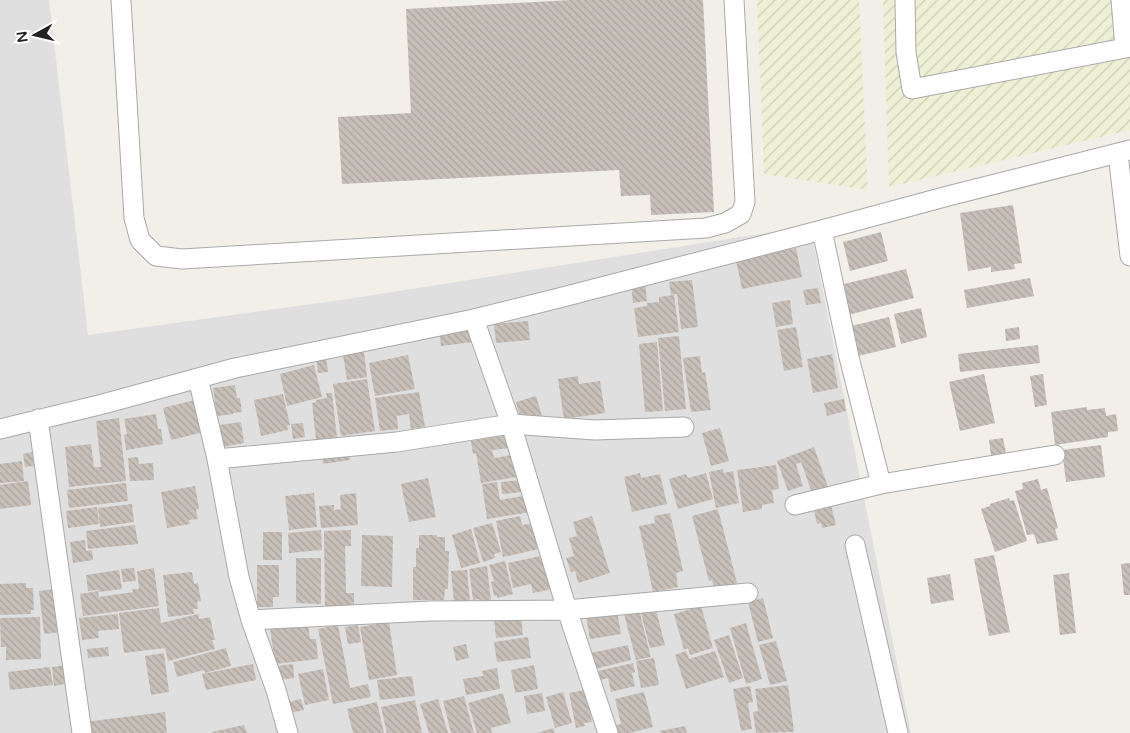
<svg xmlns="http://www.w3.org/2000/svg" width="1130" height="733" font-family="'Varela Round',sans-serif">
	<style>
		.residential { fill: #e0dfdf }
		.farmland { fill: url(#farmland-furrows) }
		.building { fill: url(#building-back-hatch) }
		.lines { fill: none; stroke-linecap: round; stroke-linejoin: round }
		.minor-casing { stroke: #a9a9a9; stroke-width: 21 }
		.minor { stroke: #fff; stroke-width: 19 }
	</style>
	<defs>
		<pattern id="farmland-furrows" width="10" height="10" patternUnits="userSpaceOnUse" patternTransform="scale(1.25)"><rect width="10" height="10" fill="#eef0d5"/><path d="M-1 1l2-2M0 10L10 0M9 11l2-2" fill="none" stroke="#ccceb7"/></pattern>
		<pattern id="building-back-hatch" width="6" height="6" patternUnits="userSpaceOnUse" patternTransform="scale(1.25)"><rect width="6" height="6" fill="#c7bfb8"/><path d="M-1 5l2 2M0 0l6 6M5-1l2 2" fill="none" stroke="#aba49e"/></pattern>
	</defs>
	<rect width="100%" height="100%" fill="#f2efe9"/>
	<path class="residential" d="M0,0H49L88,335L348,299L810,226L911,733H0Z"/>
	<path class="farmland" d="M757,0H859L868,190L764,174Z
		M883,0H1130V130L889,187Z"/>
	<path class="building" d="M571,0H703L714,212L651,215L650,195L621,196L619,170L342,184L338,117L411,113L406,9Z
		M1013,205L1022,263L1014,264L1015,269L991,272V267L968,271L960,213Z
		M881,232L888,261L850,271L843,242Z
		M796,248L802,277L742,289L736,260Z
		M906,269L914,298L848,315L840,285Z
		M1030,278L1034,296L967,308L964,290Z
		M692,280L698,327L681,329L677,294L671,295L669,282Z
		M645,282L647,301L633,303L631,284Z
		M818,288L821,303L806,305L803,290Z
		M674,295L679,332L638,337L634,308L647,306V303L659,302V297Z
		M790,300L793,324L776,327L772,303Z
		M921,308L927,337L901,344L894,314Z
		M889,317L896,347L858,356L851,326Z
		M528,321L530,340L496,343L494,324Z
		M471,326L473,342L441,346L439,330Z
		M796,327L803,367L784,371L777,330Z
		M1019,327L1020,339L1006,341L1005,329Z
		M679,336L686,409L665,411L658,338Z
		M657,342L663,411L645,412L639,344Z
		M1038,345L1040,363L960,372L958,354Z
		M364,352L367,377L347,380L343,355Z
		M832,354L838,388L813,393L807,359Z
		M408,355L415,389L375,396L369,363Z
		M700,356L702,373L705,372L711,410L691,412L683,358Z
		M326,357L328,372L318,373L316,358Z
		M314,365L322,397L287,406L280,374Z
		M984,374L995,423L960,431L949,382Z
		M1043,374L1047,405L1035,407L1030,376Z
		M578,376L579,384L600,381L605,413L564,419L558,379Z
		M367,379L375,431L341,436L333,384Z
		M235,385L237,398H240L242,412L233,413V414L217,416L213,388Z
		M419,392L425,427L411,429L409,414L397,416L398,429L380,431L375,398Z
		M326,393H332L337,437L316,440L312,403L316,402V400L327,398Z
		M283,394L290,425L287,426L288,430L261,436L254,400Z
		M536,396L543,420L522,425L516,402Z
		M844,399L846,411L827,416L824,403Z
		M195,400L204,432L171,440L163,408Z
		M1087,407V410L1105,408L1106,416L1116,414L1118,431L1108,432V437L1055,445L1051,412Z
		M156,414L158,429H161L163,444L126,450L124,435L127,434L124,419Z
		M119,418L126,481L69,487L65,447L91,444L94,467H101L96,421Z
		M241,422L244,443L222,447L219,425Z
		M303,423L305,437L293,439L291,424Z
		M720,428L729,461L711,466L702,433Z
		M508,435L510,448L492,450L494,458L512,455L522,476L481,483L476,453L473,454L471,441Z
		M1003,438L1006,454L991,456L989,440Z
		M1101,445L1105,477L1066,482L1062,450Z
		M814,447L828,487L812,493L801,462L796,464L803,486L788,491L777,461Z
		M348,451L350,460L323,464L322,455Z
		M32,452L34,466L25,467L23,454Z
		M138,457L139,464L153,463L154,480L130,481L128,458Z
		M22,461L24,481L0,483V464Z
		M776,465L779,489L772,490L774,503L762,505V509L743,512L737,470Z
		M723,469L724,473L733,471L739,503L716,508L709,472Z
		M640,473L641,478L660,474L667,504L632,512L624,477Z
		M706,473L713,499L678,509L669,479L686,474L688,478Z
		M428,478L436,517L409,522L401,484Z
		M1038,479L1041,490L1047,488L1058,528L1055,529L1058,540L1037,544L1034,534L1027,535L1015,491L1023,489L1022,483Z
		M521,480L522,492L502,494L501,482Z
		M28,481L31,505L0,509V485Z
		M497,482L500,500L529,495L531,512L487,519L482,484Z
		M126,483L128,501L69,508L67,490Z
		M195,486L199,509L196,510L198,519L189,520L190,524L167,528L161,492Z
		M314,493L317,527L289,530L285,496Z
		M356,493L358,525L321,528L319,506L334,505V510L341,509L340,495Z
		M1009,498L1010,501L1014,500L1027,541L995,552L981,509L990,506V504Z
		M132,504L134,522L100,527L98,508Z
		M831,505L836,525L822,528L821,523L817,524L814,510Z
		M97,507L99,524L68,528L66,511Z
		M718,509L737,583L714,589L712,580L709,581L692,516Z
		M670,513L683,571L676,573L678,587L653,592L639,526L655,523L654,516Z
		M520,516L522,525L533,523L539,549L503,557L496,521Z
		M592,516L610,573L578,583L575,571L571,572L566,558L574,556L569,538L577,536L573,522Z
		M492,523L501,552L494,554L495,558L483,562L473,528Z
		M135,525L138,544L88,549L86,531Z
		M471,529L480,563L461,568L452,535Z
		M321,530L322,550L289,553L288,533Z
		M351,530V546H345L346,593H354V606H325L324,531Z
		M263,532H282V560H263Z
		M362,535L393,536L392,587L361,586Z
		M419,535H437V537H445V551H449L448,589H445L444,600H413V567H416V548H419Z
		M85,540L86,551L92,550L93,560L73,563L70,542Z
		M545,555L553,589L533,593L531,584L513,588L508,563Z
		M994,555L1010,632L989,636L974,559Z
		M296,558H321V604L296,603Z
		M505,561L513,594L497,598V595L494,596L491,582L494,581L489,565Z
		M1130,563V595H1124L1121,564Z
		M257,565H279V597H273V607H257Z
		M487,566L491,600L480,602L479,599L473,600L469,569Z
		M134,568L136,581L123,582L121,569Z
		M154,568L159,606L83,616L80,594L98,591L99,597L133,592L132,589H139L137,571Z
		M119,570L122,589L99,592L98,590L88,591L86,575Z
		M467,570L470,602L454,603L451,571Z
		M192,572L194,584L198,583L201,601L197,602L198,609H193L194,614L168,617L163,575Z
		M1069,573L1076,633L1060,635L1053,575Z
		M950,574L954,600L931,604L927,578Z
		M26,583V588H33L34,610H31V614L0,615V584Z
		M56,589L61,632L44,634L39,591Z
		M763,598L773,638L758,642L748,602Z
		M638,606L651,657L636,660L623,610Z
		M655,606L665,645L650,648L640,609Z
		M701,606L713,648L690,655L688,648L684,650L674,614Z
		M159,608L161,623L198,614L199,619L210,617L215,640H212L215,649L168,661L165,648L124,653L119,613Z
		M617,611L621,634L590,639L586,617Z
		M118,614L119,629L98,631L99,638L82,640L79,618Z
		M521,616L523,635L496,638L494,619Z
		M40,617L41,659L6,660V647H1L0,618Z
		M389,622L397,675L369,680L360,627Z
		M746,623L762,679L746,684L730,628Z
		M308,624L310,639H316L318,659L275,664L270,629Z
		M338,625L350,688L368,684L371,697L333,704L318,629Z
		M358,625L361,642L348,644L345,627Z
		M729,635L743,678L729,683L714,640Z
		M528,637L531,658L497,662L494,642Z
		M776,641L787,681L770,685L759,645Z
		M466,644L469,658L456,661L453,647Z
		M628,645L631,660L595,669L591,653Z
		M108,647L109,656L88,658L87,649Z
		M226,648L231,666L205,673L204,670L177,677L173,662Z
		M686,651L689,659L715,651L724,677L686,689L675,655Z
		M164,653L169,692L151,695L145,656Z
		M654,658L659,685L641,688L636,661Z
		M633,663L635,672L632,673L635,686L611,692L608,678L600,680L598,671Z
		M253,664L256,680L206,690L202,674Z
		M293,664L294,678L278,680L277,666Z
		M68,665L70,683L54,686L52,667Z
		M534,665L538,689L515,693L511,670Z
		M50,667L53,685L10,690L8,672Z
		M497,668L500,689L466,695L463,679L483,676L482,671Z
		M323,669L329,700L305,705L298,674Z
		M412,676L415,696L380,700L377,680Z
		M788,685L794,732L756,733L753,712L758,711L755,689Z
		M750,686L753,702L748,703L752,729L741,731L733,689Z
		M585,690L592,722L584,723L585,726L576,728L569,693Z
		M563,692L572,723L555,728L546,697Z
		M644,692L653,727L630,733H615L614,726L621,724L615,699Z
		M503,693L511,723L491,728L492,733H477L468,703Z
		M542,693L545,711L527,714L524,696Z
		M464,696L474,733H451L443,701Z
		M301,699L304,710L290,713L288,702Z
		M438,699L448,733H429L420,704Z
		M415,700L422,733H387L381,707Z
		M377,702L384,733H353L347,709Z
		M165,712L167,733H86L85,722Z
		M244,725L247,733H212V732Z
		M685,726L687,733H661L660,731Z
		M553,728L555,733H537Z"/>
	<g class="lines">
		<defs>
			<path id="minor" d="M121,0L134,218L140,240L156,256L182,259L706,228L725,223L741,214L745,202L734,0
				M905,0L906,52L912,89L1130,47
				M1121,0L1125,48
				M1118,154L1130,256
				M822,230L849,357L881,484L1055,455
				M474,319L511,424L567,610L608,733
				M198,378L217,459L239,577L251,620L276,690L288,733
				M38,419L82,733
				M0,429L103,404L235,368L474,319L555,299L822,230L948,196L1130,150
				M217,459L397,442L511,424L595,430L684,427
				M795,505L881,484
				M855,545L898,733
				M251,620L431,611L567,610L748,593"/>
		</defs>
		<use href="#minor" class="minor-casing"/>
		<use href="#minor" class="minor"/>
	</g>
	<g transform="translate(35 35) rotate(262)" stroke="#ffffff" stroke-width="4" paint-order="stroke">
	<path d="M0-4L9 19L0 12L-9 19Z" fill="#222222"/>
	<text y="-8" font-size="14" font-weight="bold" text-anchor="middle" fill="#222222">N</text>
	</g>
</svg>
